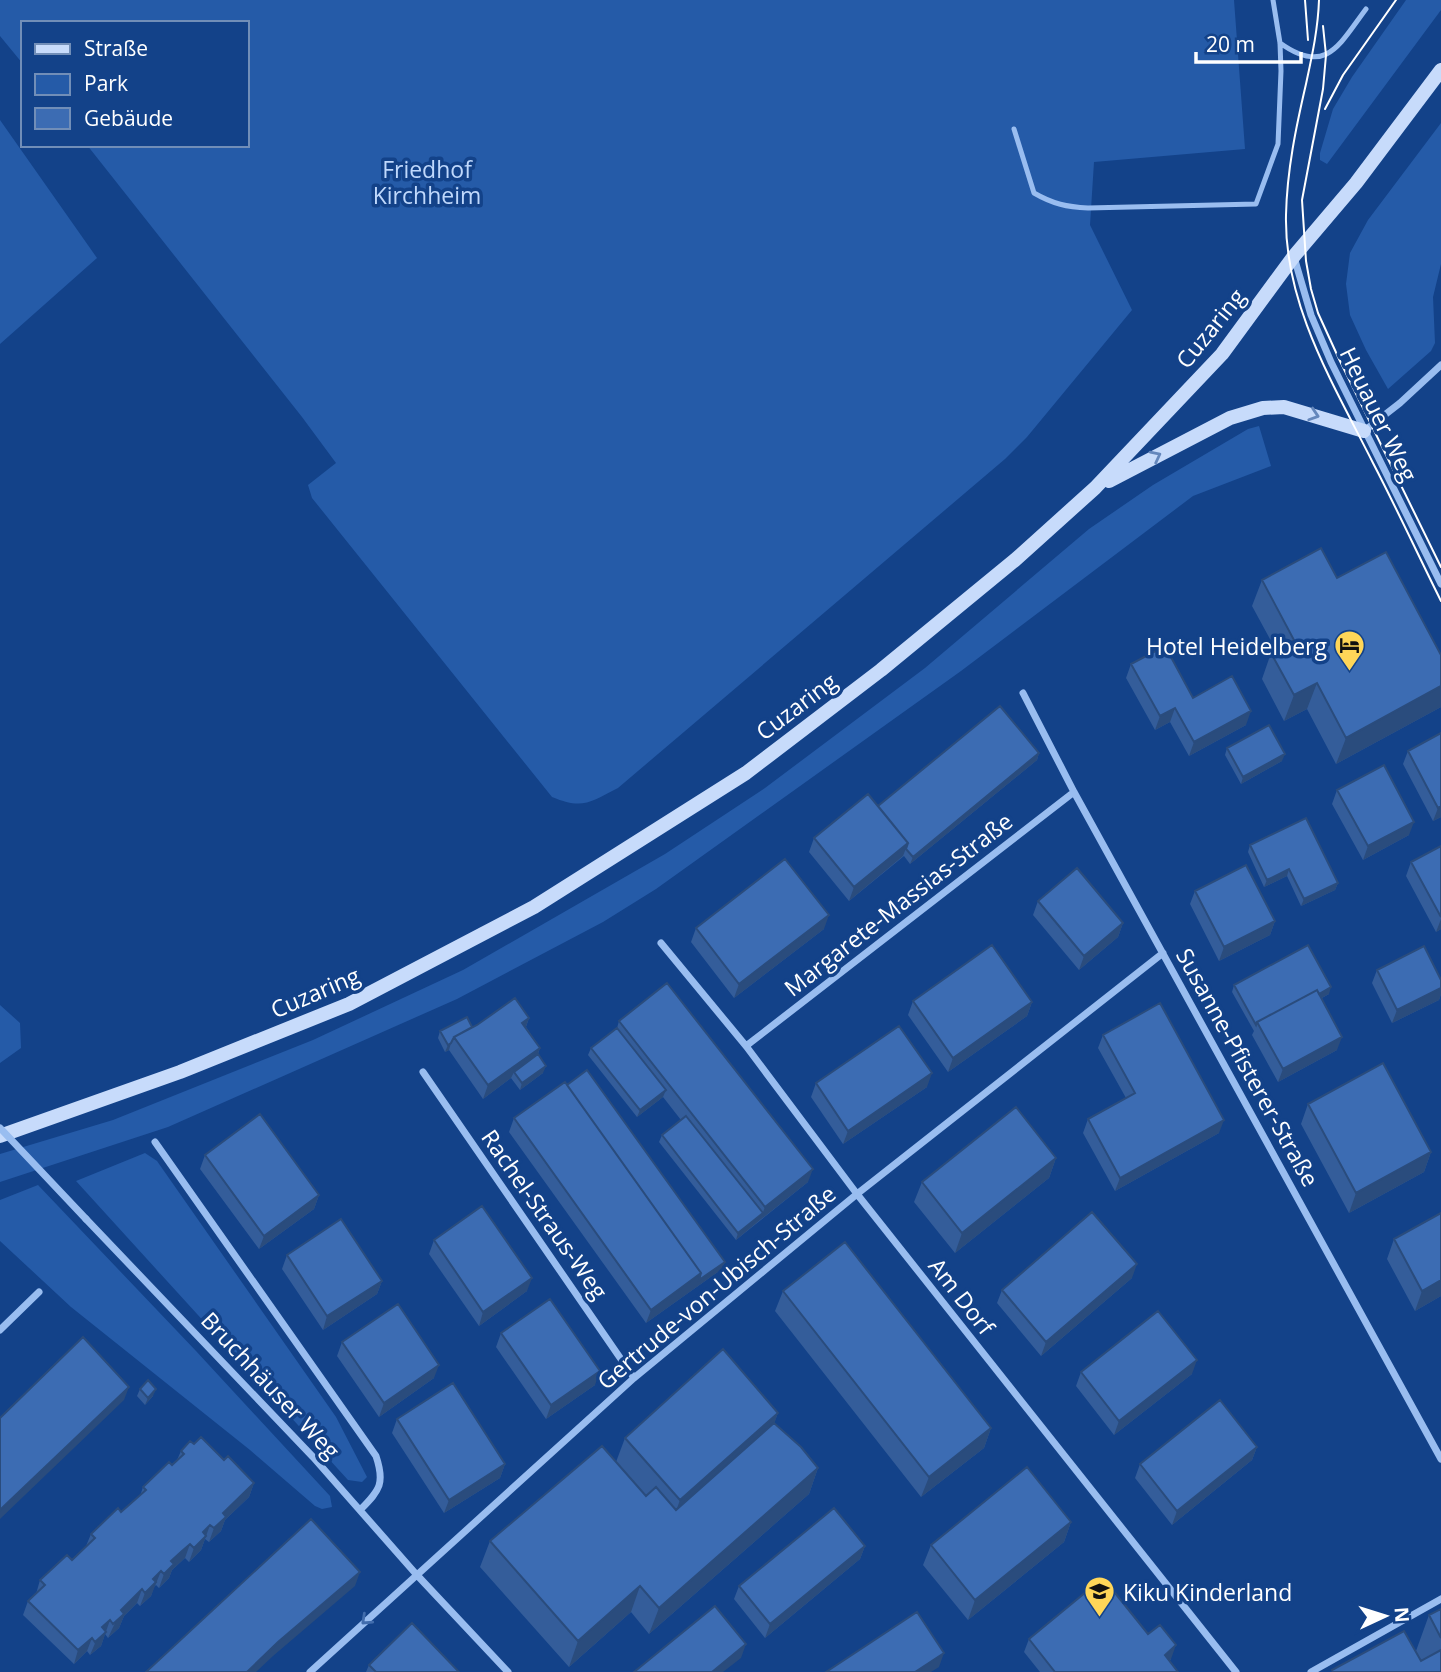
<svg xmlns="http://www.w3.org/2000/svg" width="1441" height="1672" font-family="'Open Sans',sans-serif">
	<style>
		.green { fill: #255ba8 }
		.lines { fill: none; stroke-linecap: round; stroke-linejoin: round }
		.lane { stroke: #99bdf0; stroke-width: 5 }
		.street { stroke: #99bdf0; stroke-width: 7 }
		.secondary { stroke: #c7dbfb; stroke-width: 14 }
		.tram { stroke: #fff; stroke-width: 2 }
		.street-bridge { stroke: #99bdf0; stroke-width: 7 }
		.wall { fill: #345d9a }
		.shaded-wall { fill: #2a4c7d }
		.building { fill: #3c6cb3; stroke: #2a4c7d; stroke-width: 2 }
		.oneway { stroke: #6487bc }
		.oneway2 { stroke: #426dad }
		.labels { text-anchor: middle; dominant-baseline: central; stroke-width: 7; stroke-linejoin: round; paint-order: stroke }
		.park-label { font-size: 23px; fill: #bfd8fc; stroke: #134289 }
		.street-label { font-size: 23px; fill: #fff; stroke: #134289 }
		.poi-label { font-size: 23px; fill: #fff; stroke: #134289; text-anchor: end }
	</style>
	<rect width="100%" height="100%" fill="#134289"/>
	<path class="green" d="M0,0H1234L1245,149L1094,162L1090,225L1132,310L1027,437L1005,459L618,788C590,802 583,810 552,797L312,498L308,485L336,463L302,417L87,145H247V23H23V64L0,36Z
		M1406,0H1441V10L1327,164L1320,160V153L1333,109L1352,77Z
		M0,120L97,258L0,344Z
		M1441,123V264L1433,297L1435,343L1431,351L1388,389L1366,350L1350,315L1346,284L1350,253L1368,220Z
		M1259,426L1271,466L1193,496L961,671L656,889L603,922L457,999L168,1127L0,1182V1154L113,1120L313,1040L463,970L665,854L765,788L925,668L1089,529L1153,485L1248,429Z
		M0,1005L20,1023L21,1048L0,1063Z
		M145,1153L157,1161L336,1417L367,1477L362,1482L348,1480L76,1181Z
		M38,1185L196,1351L330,1496L332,1507L322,1509L315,1506L250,1450L71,1307L0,1241V1200Z"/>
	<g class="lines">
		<path class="lane" d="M1280,43C1326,76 1339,45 1366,9
			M1014,129L1034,193C1053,204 1067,207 1088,208L1256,204L1278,144L1281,71L1280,43L1273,0"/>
		<path class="street" d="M1294,257L1311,315L1331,362L1441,584
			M1364,431L1400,403L1441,365
			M1023,693L1074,792L1441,1459
			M661,943L746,1046L857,1194L1236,1672
			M746,1046L1074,792
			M423,1072L634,1378
			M155,1142L376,1456C385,1483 380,1490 361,1509
			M86,1219L313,1457L416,1574L508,1672
			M0,1330L39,1292
			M310,1672L634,1378L857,1194L1163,953
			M1311,1672L1441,1599"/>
		<path class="secondary" d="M1109,481L1230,418L1263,408L1284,407L1364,431
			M0,1136L180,1072L349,1004L534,907L746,773L881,670L1015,560L1095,488L1222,354L1294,256L1356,183L1441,70"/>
		<path class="tram" d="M1305,0L1308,40
			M1319,0C1318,29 1312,56 1306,84C1296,127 1287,170 1286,215C1284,305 1334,385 1373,463C1397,509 1418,555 1441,601
			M1323,26L1326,55L1323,89L1302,200L1306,261L1311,289L1318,313L1339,359L1441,567
			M1325,109L1343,75L1396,0"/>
		<path class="street-bridge" d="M0,1128L86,1219"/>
	</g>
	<path class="wall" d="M1337,578L1441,655V707L1336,764L1307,709L1284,721L1262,679L1271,653L1276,650L1252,606L1262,580Z
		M1131,664L1193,698L1246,725L1189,756L1170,722L1155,730L1126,678Z
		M1441,733V817L1433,821L1403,764L1408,751Z
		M1227,748L1282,761L1241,784L1225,755Z
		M1039,753L1037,760L910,864L904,856L849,901L809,852L814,838L878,806Z
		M1337,790L1409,835L1363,860L1332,804Z
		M1250,845L1338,883L1335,890L1301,906L1287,876L1264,887L1248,852Z
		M1441,846V929L1436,932L1406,876L1411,862Z
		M1195,891L1275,921L1270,935L1219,961L1190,904Z
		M1038,901L1123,923L1118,937L1079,970L1033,915Z
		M696,928L824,929L734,998L691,942Z
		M1377,970L1441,980V994L1439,1000L1392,1023L1372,983Z
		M1234,985L1329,994L1322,998L1337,1050L1278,1082L1252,1035L1254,1031L1232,992Z
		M913,1001L1032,1002L1027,1016L948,1072L908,1015Z
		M529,1018L526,1027L540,1048L538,1054L543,1073L520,1090L511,1078L483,1099L449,1050L445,1052L438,1038L440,1031Z
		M619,1021L808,1182L736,1240L659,1142L662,1135L681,1120L663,1097L637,1117L588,1055L591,1048L617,1028Z
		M1103,1035L1219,1133L1115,1191L1083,1133L1088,1119L1126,1098L1098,1048Z
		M816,1083L927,1087L843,1144L811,1097Z
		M1308,1104L1431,1152L1424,1172L1349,1213L1301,1124Z
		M514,1118L725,1262L722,1269L646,1323L509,1132Z
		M205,1155L319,1195L314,1209L259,1249L200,1169Z
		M1056,1158L1049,1178L955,1253L914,1202L922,1182Z
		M1441,1213V1296L1415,1311L1387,1259L1394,1239Z
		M434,1240L527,1291L479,1326L429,1254Z
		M287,1255L382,1281L377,1294L323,1330L282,1269Z
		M1132,1278L1041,1356L997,1303L1002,1290Z
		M783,1291L991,1428L984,1448L921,1497L775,1311Z
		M501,1333L595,1385L546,1419L496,1347Z
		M342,1342L434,1378L379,1417L337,1356Z
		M1081,1372L1192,1374L1114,1435L1076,1386Z
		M140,1389L153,1396L145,1405L137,1396Z
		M778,1413L774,1423L818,1468L809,1494L649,1634L631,1612L569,1667L480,1567L490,1541L616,1462L625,1438Z
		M397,1419L505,1464L500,1478L444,1513L392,1433Z
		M194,1444L224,1460L254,1483L249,1497L225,1520L221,1531L209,1542L205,1539L201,1550L189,1562L185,1558L172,1570L169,1578L159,1588L156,1585L154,1587L151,1596L140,1606L137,1603L124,1616L119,1628L108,1638L105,1634L101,1646L90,1655L87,1651L74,1664L23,1615L28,1601L36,1594L40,1580L72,1560L86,1546L91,1534L121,1512L140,1496L143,1487L177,1460L181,1451Z
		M1257,1447L1252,1460L1172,1525L1135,1478L1140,1464Z
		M1071,1522L1064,1542L968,1620L923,1565L931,1545Z
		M865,1546L860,1559L765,1638L734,1599L739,1586Z
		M1441,1609V1672H1332V1670L1421,1660L1416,1651L1429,1615Z
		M1148,1634L1171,1659L1169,1661L1178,1672H1040L1024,1652L1029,1639Z
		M369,1665L459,1672H366Z"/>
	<path class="shaded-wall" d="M1317,683L1307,709L1284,721L1294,695Z
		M1441,686V707L1336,764L1346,738Z
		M1175,708L1170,722L1155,730L1160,716Z
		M1251,711L1246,725L1189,756L1194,742Z
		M1039,753L1037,760L910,864L913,857Z
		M1285,754L1282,761L1241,784L1243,777Z
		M1441,806V817L1433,821L1438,808Z
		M1414,822L1409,835L1363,860L1368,846Z
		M908,843L903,856L849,901L854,887Z
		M1289,869L1287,876L1264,887L1267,880Z
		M1338,883L1335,890L1301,906L1304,899Z
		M829,915L824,929L734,998L739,984Z
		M1441,919V929L1436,932Z
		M1275,921L1270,935L1219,961L1224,947Z
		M1123,923L1118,937L1079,970L1084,956Z
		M1331,987L1329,994L1262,1030L1260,1026Z
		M1441,988V994L1439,1000L1392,1023L1397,1010Z
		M1032,1002L1027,1016L948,1072L953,1058Z
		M529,1018L524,1032L522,1023Z
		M1342,1037L1337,1050L1278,1082L1283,1069Z
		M451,1043L449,1050L445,1052L448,1045Z
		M540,1048L535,1061L514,1072L511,1078L483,1099L488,1085Z
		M546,1066L543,1073L520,1090L522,1083Z
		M932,1073L927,1087L843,1144L848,1131Z
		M666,1090L663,1097L637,1117L640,1110Z
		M1224,1120L1219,1133L1115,1191L1120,1178Z
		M1431,1152L1424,1172L1349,1213L1356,1193Z
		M1056,1158L1049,1178L955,1253L962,1233Z
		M813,1169L808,1182L760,1220L765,1207Z
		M319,1195L314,1209L259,1249L264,1236Z
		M763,1213L760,1220L736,1240L738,1233Z
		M725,1262L722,1269L646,1323L651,1310L701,1273Z
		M1137,1264L1132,1278L1041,1356L1046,1342Z
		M532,1278L527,1291L479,1326L483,1312Z
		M1441,1280V1296L1415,1311L1422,1291Z
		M382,1281L377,1294L323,1330L327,1316Z
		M1197,1360L1192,1374L1114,1435L1119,1421Z
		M439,1365L434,1378L379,1417L384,1403Z
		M600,1371L595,1385L546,1419L551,1405Z
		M129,1387L124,1400L0,1519V1510Z
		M156,1389L153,1396L145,1405L148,1398Z
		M778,1413L765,1449L667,1536L680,1500Z
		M991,1428L984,1448L921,1497L929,1477Z
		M1257,1447L1252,1460L1172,1525L1177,1511Z
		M505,1464L500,1478L444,1513L449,1500Z
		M818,1468L809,1494L649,1634L659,1608Z
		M254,1483L249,1497L225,1520L221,1531L209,1542L214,1528L223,1513Z
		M1071,1522L1064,1542L968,1620L975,1600Z
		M210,1525L201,1550L189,1562L194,1548L203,1532Z
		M190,1544L185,1558L172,1570L169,1578L159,1588L164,1574L171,1561Z
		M865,1546L860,1559L765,1638L770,1624Z
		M161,1571L151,1596L140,1606L145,1593L153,1579Z
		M360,1572L355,1586L273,1656L256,1672H247L278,1642Z
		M640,1586L631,1612L569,1667L578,1641Z
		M142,1589L137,1603L124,1616L119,1628L108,1638L121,1610Z
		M110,1620L101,1646L90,1655L102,1627Z
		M92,1638L87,1651L74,1664L78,1650Z
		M746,1644L741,1658L723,1672H712Z
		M1176,1645L1171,1659L1160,1668L1165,1655Z
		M944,1653L939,1667L931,1672H915Z"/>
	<path class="building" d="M1321,548L1337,578L1386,552L1441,655V686L1346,738L1317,683L1294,695L1271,653L1294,640L1262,580Z
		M1165,646L1193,698L1232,676L1251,711L1194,742L1175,708L1160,716L1131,664Z
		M1000,706L1039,753L913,857L906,849L908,843L878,806Z
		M1269,725L1285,754L1243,777L1227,748Z
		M1441,733V806L1438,808L1408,751Z
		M1384,765L1414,822L1368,846L1337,790Z
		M868,794L908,843L854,887L814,838Z
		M1306,818L1338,883L1304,899L1289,869L1267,880L1250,845Z
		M1441,846V917L1411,862Z
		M785,859L829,915L739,984L696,928Z
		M1246,865L1275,921L1224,947L1195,891Z
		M1077,868L1123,923L1084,956L1038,901Z
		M992,945L1032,1002L953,1058L913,1001Z
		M1308,945L1331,987L1319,994L1317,990L1257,1022L1256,1025L1234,985Z
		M1424,946L1441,980V988L1397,1010L1377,970Z
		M667,983L813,1169L765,1207L619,1021Z
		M1317,990L1342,1037L1283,1069L1257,1022Z
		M515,998L529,1018L522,1023L540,1048L488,1085L454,1037L477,1025Z
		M1160,1003L1224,1120L1120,1178L1088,1119L1135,1093L1103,1035Z
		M467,1017L472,1027L454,1037L451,1043L448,1045L440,1031Z
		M899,1026L932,1073L848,1131L816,1083Z
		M617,1028L666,1090L640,1110L591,1048Z
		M538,1054L546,1066L522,1083L514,1072Z
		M1383,1063L1431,1152L1356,1193L1308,1104Z
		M587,1070L725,1262L699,1280L701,1273L567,1085Z
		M565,1082L701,1273L651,1310L514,1118Z
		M1016,1107L1056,1158L962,1233L922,1182Z
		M260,1114L319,1195L264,1236L205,1155Z
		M686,1116L763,1213L738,1233L662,1135Z
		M482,1206L532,1278L483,1312L434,1240Z
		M1092,1212L1137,1264L1046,1342L1002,1290Z
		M1441,1213V1280L1422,1291L1394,1239Z
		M341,1219L382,1281L327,1316L287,1255Z
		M845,1242L991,1428L929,1477L783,1291Z
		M550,1299L600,1371L551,1405L501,1333Z
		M398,1304L439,1365L384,1403L342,1342Z
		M1158,1311L1197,1360L1119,1421L1081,1372Z
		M83,1337L129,1387L0,1510V1418Z
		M723,1349L778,1413L680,1500L625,1438Z
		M148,1380L156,1389L148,1398L140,1389Z
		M453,1383L505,1464L449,1500L397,1419Z
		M1220,1400L1257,1447L1177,1511L1140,1464Z
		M774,1423L801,1447L818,1468L659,1608L640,1586L578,1641L490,1541L602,1446L646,1496L656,1487L676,1510Z
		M201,1437L224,1460L228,1456L254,1483L223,1513L226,1517L214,1528L210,1525L203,1532L206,1536L194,1548L190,1544L182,1551L171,1561L174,1564L164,1574L161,1571L153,1579L156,1582L145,1593L142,1589L121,1610L124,1614L113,1624L110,1620L102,1627L106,1632L95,1642L92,1638L78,1650L28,1601L45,1585L40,1580L67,1555L72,1560L95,1538L91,1534L118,1508L121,1512L146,1490L143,1487L169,1462L172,1465L184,1454L181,1451L190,1441L194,1444Z
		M1027,1467L1071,1522L975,1600L931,1545Z
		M834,1508L865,1546L770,1624L739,1586Z
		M311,1519L360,1572L278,1642L247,1672H146Z
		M1103,1578L1148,1634L1160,1625L1176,1645L1165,1655L1178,1672H1055L1029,1639Z
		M715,1606L746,1644L712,1672H634Z
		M1441,1609V1638L1429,1615Z
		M917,1612L944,1653L915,1672H826Z
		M412,1623L459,1672H376L369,1665Z
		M1404,1631L1421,1661L1441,1650V1672H1333L1332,1670Z"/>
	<defs><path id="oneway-chevron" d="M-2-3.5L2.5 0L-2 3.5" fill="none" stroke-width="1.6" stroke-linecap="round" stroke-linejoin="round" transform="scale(1.75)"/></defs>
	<g class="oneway">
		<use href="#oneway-chevron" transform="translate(1314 415) rotate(18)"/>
		<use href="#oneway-chevron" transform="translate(1156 456) rotate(-27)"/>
	</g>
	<use class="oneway2" href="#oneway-chevron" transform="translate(366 1620) rotate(137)"/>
	<defs>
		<symbol id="hotel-pin" viewBox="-11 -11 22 30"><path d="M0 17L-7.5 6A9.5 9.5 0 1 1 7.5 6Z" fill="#ffd658" stroke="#134289"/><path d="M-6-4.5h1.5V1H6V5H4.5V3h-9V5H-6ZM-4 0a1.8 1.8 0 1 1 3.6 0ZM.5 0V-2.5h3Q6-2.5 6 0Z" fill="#111"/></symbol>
		<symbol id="school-pin" viewBox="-11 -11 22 30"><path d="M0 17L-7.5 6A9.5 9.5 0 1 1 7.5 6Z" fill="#ffd658" stroke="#134289"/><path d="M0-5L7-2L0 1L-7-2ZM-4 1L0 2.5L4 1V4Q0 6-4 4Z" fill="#111"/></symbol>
	</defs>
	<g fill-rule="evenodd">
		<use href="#hotel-pin" x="1332" y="628" width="35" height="47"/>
		<use href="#school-pin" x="1082" y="1574" width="35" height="47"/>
	</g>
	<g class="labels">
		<g class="park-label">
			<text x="427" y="169">Friedhof<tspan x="427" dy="26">Kirchheim</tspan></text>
		</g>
		<g class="street-label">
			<text transform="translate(1210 328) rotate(-51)">Cuzaring</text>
			<text transform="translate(1379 414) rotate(64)">Heuauer Weg</text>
			<text transform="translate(796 706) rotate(-37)">Cuzaring</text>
			<text transform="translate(898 904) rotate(-38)">Margarete-Massias-Straße</text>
			<text transform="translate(315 992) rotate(-23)">Cuzaring</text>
			<text transform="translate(1248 1067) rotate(61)">Susanne-Pfisterer-Straße</text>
			<text transform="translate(545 1214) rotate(55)">Rachel-Straus-Weg</text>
			<text transform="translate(716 1287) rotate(-40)">Gertrude-von-Ubisch-Straße</text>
			<text transform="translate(962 1296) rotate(52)">Am Dorf</text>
			<text transform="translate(271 1385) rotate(47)">Bruchhäuser Weg</text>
		</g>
		<g class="poi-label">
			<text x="1327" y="646">Hotel Heidelberg</text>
			<text x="1123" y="1592" text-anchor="start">Kiku Kinderland</text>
		</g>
	</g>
	<rect x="21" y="21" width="228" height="126" fill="#134289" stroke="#718eb8" stroke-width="2"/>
	<rect x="35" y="44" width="35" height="10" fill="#c7dbfb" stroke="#718eb8" stroke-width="2"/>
	<text x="84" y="56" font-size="21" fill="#ffffff">Straße</text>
	<rect x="35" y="74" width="35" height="21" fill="#255ba8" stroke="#718eb8" stroke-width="2"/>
	<text x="84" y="91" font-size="21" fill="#ffffff">Park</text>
	<rect x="35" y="108" width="35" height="21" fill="#3c6cb3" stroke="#718eb8" stroke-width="2"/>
	<text x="84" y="126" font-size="21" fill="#ffffff">Gebäude</text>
	<g transform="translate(1385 1616) rotate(86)" stroke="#134289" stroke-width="5" paint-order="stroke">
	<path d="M0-5L12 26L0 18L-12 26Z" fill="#ffffff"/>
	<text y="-10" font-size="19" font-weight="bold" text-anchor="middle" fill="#ffffff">N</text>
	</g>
	<path d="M1196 52v10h105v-10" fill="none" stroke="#ffffff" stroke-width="3.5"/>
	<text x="1206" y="52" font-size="21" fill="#ffffff" stroke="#134289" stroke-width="5" paint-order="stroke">20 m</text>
</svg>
